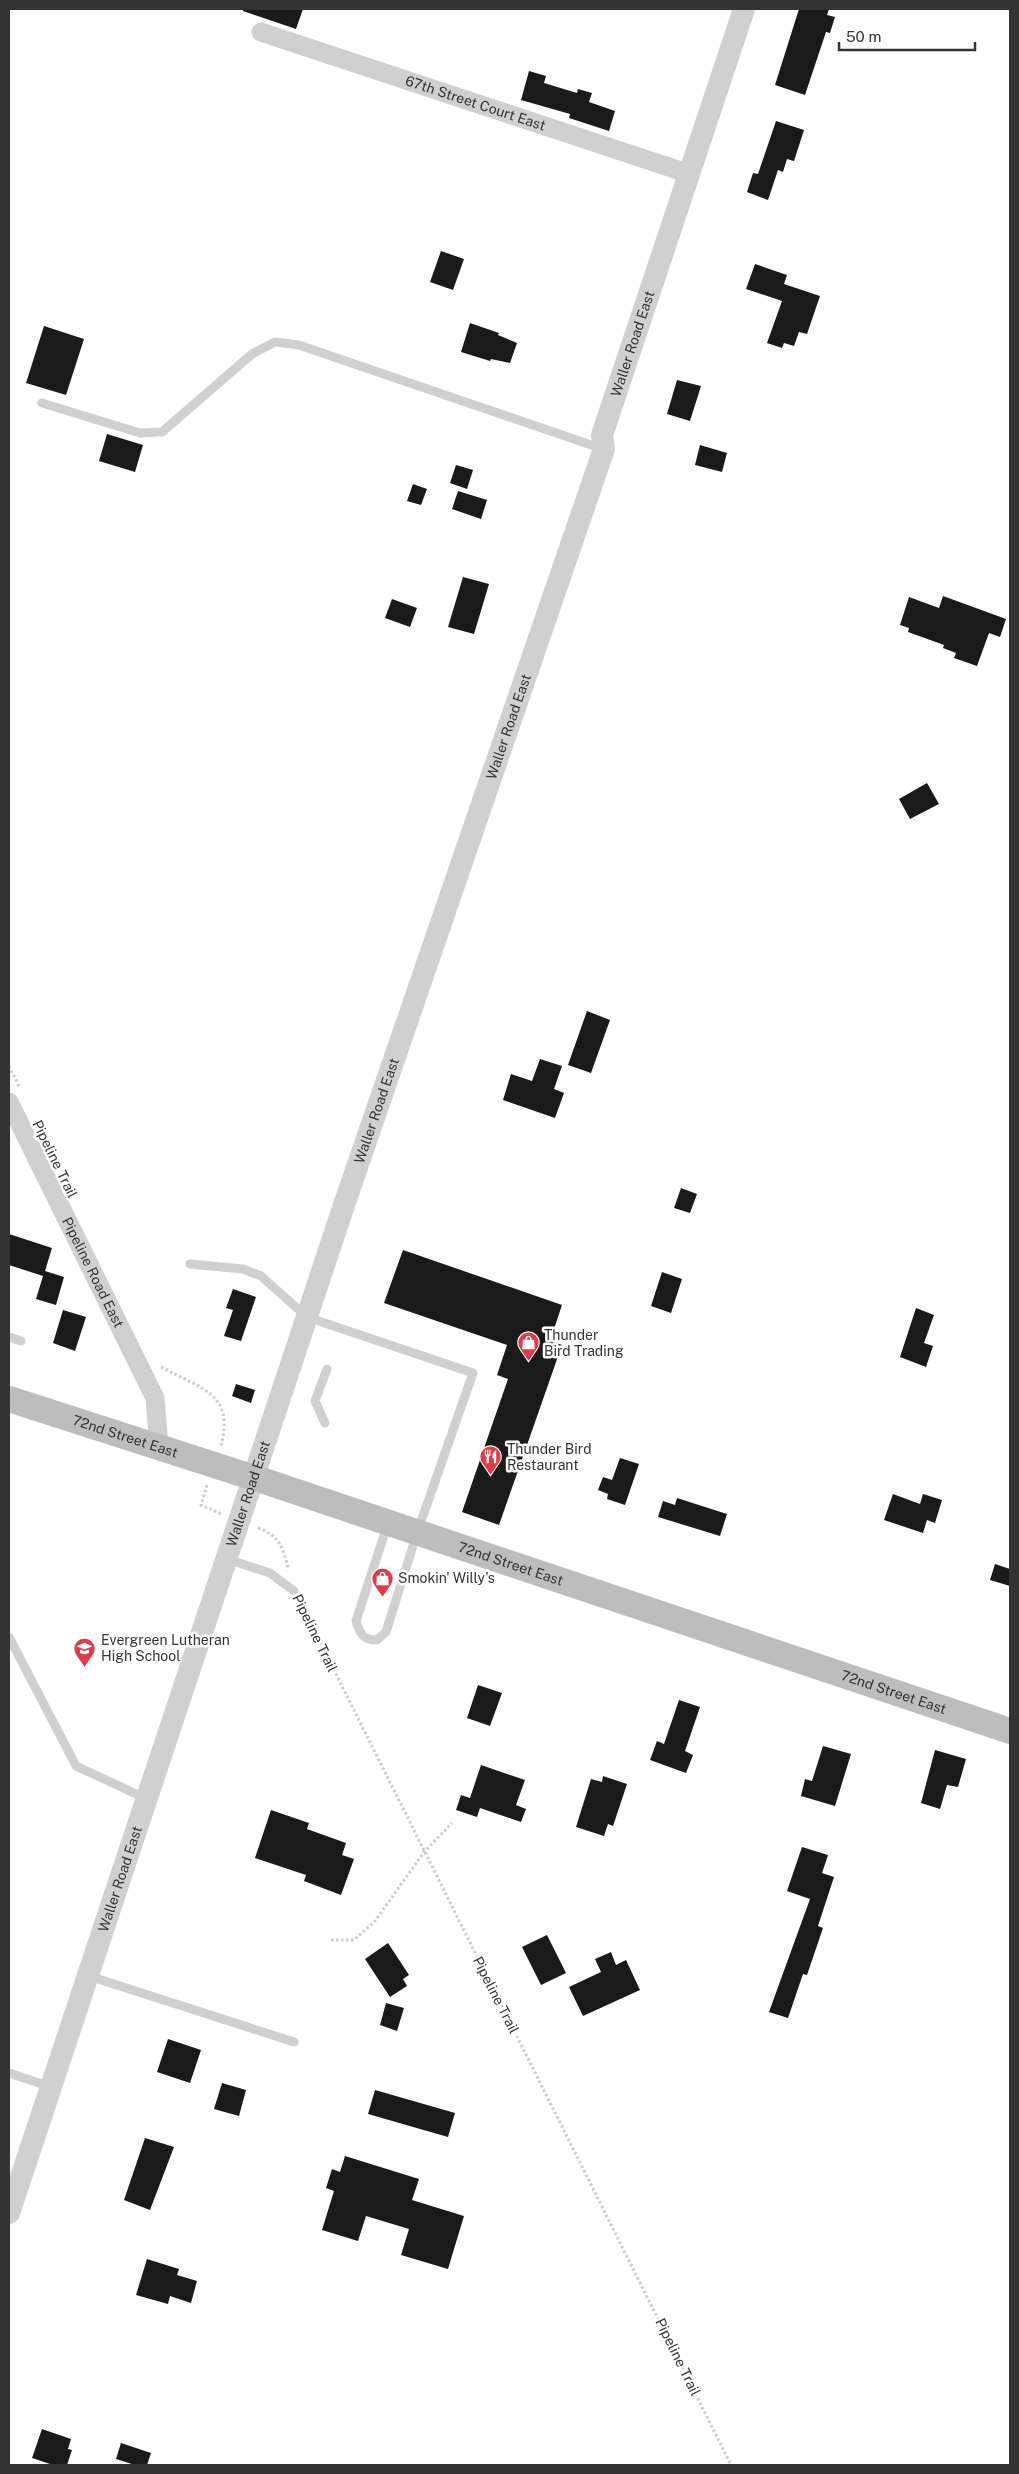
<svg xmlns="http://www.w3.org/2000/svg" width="1019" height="2474" font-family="'Public Sans',sans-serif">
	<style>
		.building { fill: #1a1a1a }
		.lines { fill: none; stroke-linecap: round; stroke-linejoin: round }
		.path { stroke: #cdcdcd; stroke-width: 3; stroke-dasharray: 2.5 2.5; stroke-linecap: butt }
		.service { stroke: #d0d0d0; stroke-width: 9 }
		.minor { stroke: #d0d0d0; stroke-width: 19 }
		.tertiary { stroke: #d0d0d0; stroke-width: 22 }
		.secondary { stroke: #bdbdbd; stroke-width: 26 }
		.labels { text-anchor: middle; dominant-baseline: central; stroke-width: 5; stroke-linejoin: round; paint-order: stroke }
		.street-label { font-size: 14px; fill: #333; stroke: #fff }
		.poi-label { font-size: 14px; fill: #333; stroke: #fff; text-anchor: start }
	</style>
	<rect width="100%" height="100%" fill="#fff"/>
	<path class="building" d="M243,9H303L296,29L243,11Z
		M799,9H829L827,15L835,17L830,33L826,32L805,95L775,85Z
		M529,71L546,76L544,83L577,93L578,89L592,93L589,102L615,111L609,131L569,118L570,114L521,100Z
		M776,121L804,130L794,161L787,159L783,172L778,170L768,200L747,192L753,173L758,174Z
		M441,251L464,259L453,290L430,282Z
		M755,264L787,275L784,284L820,296L807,334L799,332L794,346L784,343L782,348L767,343L782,301L746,289Z
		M470,323L499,333L498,335L517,343L510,363L491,359L490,361L461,352Z
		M44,326L84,339L66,395L26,383Z
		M677,380L701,386L690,421L667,414Z
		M107,434L143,445L135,472L99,461Z
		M700,445L727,453L722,472L695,465Z
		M456,465L473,470L467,489L450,483Z
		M413,484L427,489L421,505L407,501Z
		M458,491L487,500L481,519L452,509Z
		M463,577L489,584L474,634L448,627Z
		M943,596L1006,619L1000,637L989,633L977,666L954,658L956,653L943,648L944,645L908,632L909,628L900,625L909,597L939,608Z
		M392,599L417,608L410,627L385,618Z
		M927,783L939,804L910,819L899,799Z
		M587,1011L610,1020L591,1073L568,1065Z
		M540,1059L562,1066L554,1089L564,1093L555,1118L503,1100L511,1074L532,1081Z
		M681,1188L697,1194L690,1213L674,1208Z
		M9,1234L52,1248L45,1271L64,1277L56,1305L36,1299L43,1276L9,1265Z
		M403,1250L562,1305L550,1341L562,1345L499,1525L462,1512L508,1379L497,1375L507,1345L384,1303Z
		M662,1272L682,1279L671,1313L651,1306Z
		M233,1289L256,1297L241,1341L224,1336L233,1310L226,1308Z
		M916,1308L934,1315L924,1343L933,1346L926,1367L900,1357Z
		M63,1310L86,1317L75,1351L53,1343Z
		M236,1384L255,1390L251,1403L232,1396Z
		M620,1458L639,1464L625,1505L607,1499L608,1494L598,1490L603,1477L612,1480Z
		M893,1494L920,1504L923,1494L942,1500L935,1523L927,1520L923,1533L884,1520Z
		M677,1498L727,1514L720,1536L658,1517L663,1501L675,1505Z
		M995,1564L1010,1569V1586L990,1580Z
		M478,1685L502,1693L490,1726L467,1718Z
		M679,1700L700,1707L685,1751L693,1755L686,1773L650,1760L657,1741L664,1744Z
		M823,1746L851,1754L835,1806L801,1796L805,1779L812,1781Z
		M935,1750L966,1759L958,1787L947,1785L940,1809L921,1803Z
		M481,1765L525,1780L516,1805L526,1809L521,1822L480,1808L477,1817L456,1810L461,1795L470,1798Z
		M603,1776L627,1784L613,1826L608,1824L604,1836L576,1827L591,1779L602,1782Z
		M271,1810L309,1823L307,1829L346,1843L342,1855L354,1859L341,1895L304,1881L306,1875L255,1858Z
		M802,1847L828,1855L822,1873L834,1877L818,1926L823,1928L807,1975L803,1974L788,2018L769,2012L810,1899L787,1891Z
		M547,1935L566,1973L541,1985L522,1947Z
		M388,1943L409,1975L403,1979L407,1986L390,1997L365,1959Z
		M611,1952L616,1965L626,1960L640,1990L583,2016L569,1987L601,1972L595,1959Z
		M386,2003L404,2008L397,2031L380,2025Z
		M168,2039L201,2050L190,2083L157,2072Z
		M222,2083L246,2090L239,2116L214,2109Z
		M375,2090L455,2113L448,2137L368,2114Z
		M145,2138L174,2147L150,2210L124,2200Z
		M345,2156L419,2179L412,2200L464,2216L448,2269L401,2255L409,2229L366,2216L358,2241L322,2230L334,2191L326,2188L332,2169L340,2172Z
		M147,2259L179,2269L177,2275L197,2281L191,2303L170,2296L168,2304L136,2295Z
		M42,2429L71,2439L68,2449L72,2450L67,2465H53L32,2458Z
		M121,2443L151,2453L147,2465H135L116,2459Z"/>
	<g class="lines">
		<path class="path" d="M9,1066L19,1086
			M161,1367C201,1389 235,1393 221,1446
			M207,1485L201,1505L222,1514
			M258,1528C282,1537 282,1548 289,1570
			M300,1602L731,2465
			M331,1940H354L375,1921L424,1852L452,1823"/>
		<path class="service" d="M42,403L140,433L162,432L252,354L275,342L299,345L603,449
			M190,1264L243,1269L261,1276L307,1317L473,1373L417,1533L386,1632L377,1640C363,1640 360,1634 356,1621L387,1526
			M9,1337L21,1341
			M325,1423L315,1401L327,1369
			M227,1559L270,1573L294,1591
			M9,1637L76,1766L147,1799
			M89,1976L294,2042
			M9,2073L51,2087"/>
		<g class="minor">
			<path id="s1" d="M261,32L690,174"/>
			<path id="s2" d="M9,1102L155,1398L159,1447"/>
		</g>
		<path class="tertiary" id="s3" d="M9,2213L343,1208L604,449L602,435L744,9"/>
		<path class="secondary" id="s4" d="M9,1399L255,1478L1010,1731"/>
	</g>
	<defs>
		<symbol id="shop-pin" viewBox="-11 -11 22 30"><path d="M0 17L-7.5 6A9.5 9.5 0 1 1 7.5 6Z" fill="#e63946" stroke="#fff"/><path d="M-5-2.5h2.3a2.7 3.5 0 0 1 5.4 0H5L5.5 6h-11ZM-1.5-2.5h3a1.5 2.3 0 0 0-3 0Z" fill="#fff"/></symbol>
		<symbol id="restaurant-pin" viewBox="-11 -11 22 30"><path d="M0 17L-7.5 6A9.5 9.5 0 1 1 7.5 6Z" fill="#e63946" stroke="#fff"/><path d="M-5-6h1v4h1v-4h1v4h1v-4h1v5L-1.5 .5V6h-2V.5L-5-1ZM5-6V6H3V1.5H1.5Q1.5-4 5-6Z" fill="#fff"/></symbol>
		<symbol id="school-pin" viewBox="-11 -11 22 30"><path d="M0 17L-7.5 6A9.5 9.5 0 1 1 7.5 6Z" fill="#e63946" stroke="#fff"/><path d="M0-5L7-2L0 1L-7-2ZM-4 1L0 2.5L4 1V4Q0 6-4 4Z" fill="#fff"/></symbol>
	</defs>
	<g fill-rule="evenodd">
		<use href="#shop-pin" x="516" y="1330" width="25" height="34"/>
		<use href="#restaurant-pin" x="478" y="1444" width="25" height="34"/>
		<use href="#shop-pin" x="370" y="1566" width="25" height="34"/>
		<use href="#school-pin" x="72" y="1636" width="25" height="34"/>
	</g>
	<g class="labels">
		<g class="street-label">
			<text stroke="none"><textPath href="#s1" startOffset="226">67th Street Court East</textPath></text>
			<text stroke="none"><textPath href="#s3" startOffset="1972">Waller Road East</textPath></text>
			<text stroke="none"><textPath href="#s3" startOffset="1568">Waller Road East</textPath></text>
			<text stroke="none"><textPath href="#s3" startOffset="1162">Waller Road East</textPath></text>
			<text transform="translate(55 1159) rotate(64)">Pipeline Trail</text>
			<text stroke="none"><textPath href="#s2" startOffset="190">Pipeline Road East</textPath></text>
			<text stroke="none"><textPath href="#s4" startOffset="122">72nd Street East</textPath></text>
			<text stroke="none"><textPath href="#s3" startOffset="758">Waller Road East</textPath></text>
			<text stroke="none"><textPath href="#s4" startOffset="528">72nd Street East</textPath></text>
			<text transform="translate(315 1633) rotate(64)">Pipeline Trail</text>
			<text stroke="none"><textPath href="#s4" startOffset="932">72nd Street East</textPath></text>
			<text stroke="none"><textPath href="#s3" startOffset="352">Waller Road East</textPath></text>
			<text transform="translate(496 1995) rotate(63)">Pipeline Trail</text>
			<text transform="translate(678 2357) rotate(64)">Pipeline Trail</text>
		</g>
		<g class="poi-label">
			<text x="544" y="1335">Thunder<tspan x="544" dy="16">Bird Trading</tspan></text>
			<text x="507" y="1449">Thunder Bird<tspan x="507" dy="16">Restaurant</tspan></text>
			<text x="398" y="1578">Smokin' Willy's</text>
			<text x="101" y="1640">Evergreen Lutheran<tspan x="101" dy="16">High School</tspan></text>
		</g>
	</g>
	<rect width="1019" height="2474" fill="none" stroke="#333333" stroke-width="20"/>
	<path d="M839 42v8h136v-8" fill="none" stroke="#333333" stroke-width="2.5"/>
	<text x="846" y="42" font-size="15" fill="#333333" stroke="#ffffff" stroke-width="4" paint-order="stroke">50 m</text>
</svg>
